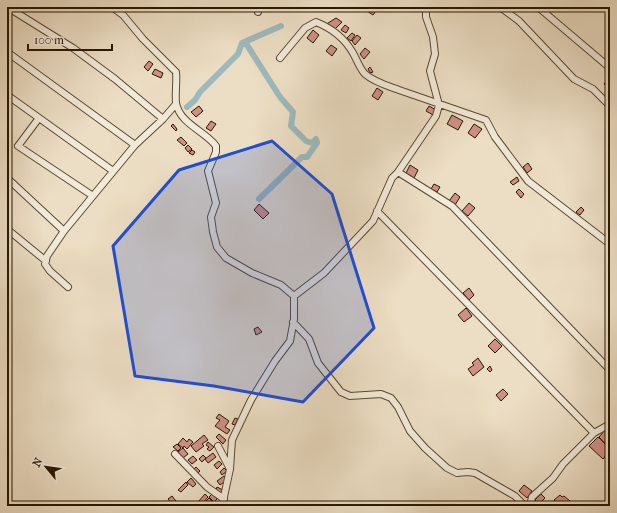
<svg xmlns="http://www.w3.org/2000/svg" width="617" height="513" font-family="'IM FELL French Canon',serif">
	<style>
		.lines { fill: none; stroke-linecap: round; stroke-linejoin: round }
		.canal { stroke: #9cbabd; stroke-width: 6 }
		.building { fill: #d08f85; stroke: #271701 }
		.minor-casing { stroke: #584932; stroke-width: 8 }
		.minor { stroke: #f3ead9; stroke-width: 6 }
		.marked { fill: #1d4ed8; fill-opacity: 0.2; stroke: #1d4ed8; stroke-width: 3; stroke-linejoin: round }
	</style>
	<rect width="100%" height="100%" fill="#ecdec4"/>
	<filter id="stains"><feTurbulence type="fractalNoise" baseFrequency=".005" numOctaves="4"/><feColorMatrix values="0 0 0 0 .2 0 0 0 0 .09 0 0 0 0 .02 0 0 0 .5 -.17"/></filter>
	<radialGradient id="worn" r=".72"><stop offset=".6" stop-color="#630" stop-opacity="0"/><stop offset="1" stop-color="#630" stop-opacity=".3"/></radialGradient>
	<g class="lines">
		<path class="canal" d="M242,43L247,45L280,97L293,112L291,126L306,141L312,143L316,139L317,143L307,157H302L259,199
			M187,107L195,100L200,92L238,54L242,43L281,26"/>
	</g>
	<path class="building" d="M370,7L378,8L373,15L367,11Z
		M336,18L342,22L333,31L325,25Z
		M345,25L349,28L346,33L341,30Z
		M313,30L319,35L313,43L307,38Z
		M352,33L355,35L351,41L347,38Z
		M357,35L361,38L355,45L352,41Z
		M331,45L337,49L332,56L326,51Z
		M365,48L370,52L364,59L360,54Z
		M149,61L153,64L148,71L144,67Z
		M370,67L373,72L370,73L368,69Z
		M155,69L163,73L161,78L152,74Z
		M610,77V89L604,84Z
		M377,88L383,92L378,100L372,96Z
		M199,106L203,111L196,117L191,112Z
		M429,106L436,110L433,115L426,111Z
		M452,115L463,121L458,130L447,124Z
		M211,121L216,124L211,131L206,128Z
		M173,124L177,129L176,131L171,126Z
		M474,124L482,129L475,138L468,133Z
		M181,137L187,143L184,146L177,140Z
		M188,145L192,149L188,152L185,148Z
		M192,150L195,152L193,155L189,153Z
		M528,163L532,169L527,173L523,167Z
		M410,165L418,170L414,178L406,173Z
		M517,177L519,181L513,185L510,182Z
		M434,184L440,187L437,192L431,189Z
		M519,189L524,194L521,198L516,192Z
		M455,193L460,197L455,205L449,201Z
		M469,203L475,208L468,216L462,211Z
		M259,204L269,213L263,219L254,210Z
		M581,207L584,210L580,215L576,212Z
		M469,288L474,295L469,300L463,293Z
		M466,308L472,316L464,322L458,315Z
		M258,327L262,332L256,335L254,329Z
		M495,339L502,346L495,353L488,346Z
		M478,358L484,367L473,376L468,369L474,365L472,363Z
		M490,366L492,370L490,372L487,369Z
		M503,389L508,394L501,401L496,395Z
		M219,414L229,421L225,427L230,430L227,434L215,426L220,420L216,418Z
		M235,418L238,419L235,425L232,424Z
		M605,430L610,435V439L605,444L599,437Z
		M219,434L226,440L223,444L216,437Z
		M204,435L208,440L202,444L204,446L196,452L191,446Z
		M598,437L607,445L610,442V451L603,459L589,446Z
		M183,438L187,442L189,439L193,442L187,449L184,446L183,448L178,444Z
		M208,442L214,447L210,451L207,449L209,447L206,445Z
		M177,444L181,448L178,451L173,447Z
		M183,448L188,454L183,458L178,452Z
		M213,453L216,457L208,463L205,459Z
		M203,455L206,458L202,462L199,459Z
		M193,456L197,460L192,464L188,460Z
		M219,461L222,464L217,469L214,465Z
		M196,467L200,471L196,475L192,471Z
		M224,468L227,471L222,475L220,472Z
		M224,476L227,480L220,485L217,481Z
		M191,478L196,484L193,487L187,482Z
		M186,482L188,485L181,492L178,490Z
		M524,485L532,491L527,498L519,491Z
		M217,487L223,490L220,495L215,492Z
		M205,494L208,497L201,505L198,502Z
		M212,494L217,499L214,502L209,497Z
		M541,494L545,498L539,504L535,500Z
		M560,495L562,497L564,496L570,501L565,506L561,504L560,506L554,500Z
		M172,496L176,501L172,504L168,499Z
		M209,498L217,506L202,505Z
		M166,501L167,504L160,506V504Z"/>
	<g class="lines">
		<defs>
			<path id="minor" d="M112,7L123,15L143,39L176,72C177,82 175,93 176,103C180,124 205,131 216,146V152L208,171L216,203L211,217L213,232L217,247L226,258L252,273L281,285L294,296
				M500,7L519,21L574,79L593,89L610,106
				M538,7L610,68
				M12,10L73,48L115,79L163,119
				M258,12L259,7
				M7,52L135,145
				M280,58L305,28L316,22C331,28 345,39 353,53C357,60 360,69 365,74C374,82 388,86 399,90C428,100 457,110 486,120L495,137L528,181L610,244
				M7,95L113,171
				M39,118L18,146L93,196
				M398,172L452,206L610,370
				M7,178L64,231
				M377,211L594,433
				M7,229L46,261
				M68,287L50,271L45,264L47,256L64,231L135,145L163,119L176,104
				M293,322L309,339L318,363L341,392L350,396L381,394L391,398L398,407L410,431L425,448L447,468L457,473L468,472L475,473L515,496L525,506
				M218,446L230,469
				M175,454L207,487L224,499
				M222,506L230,469L232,440L251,400L275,361L290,341L294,319V296L324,273L373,221L392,178L398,172L436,116L439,105L430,71L435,54L433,37L426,17V7
				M530,506L532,497L553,478L563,464L594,433L610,424"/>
		</defs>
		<use href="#minor" class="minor-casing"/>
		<use href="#minor" class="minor"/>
	</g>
	<path class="marked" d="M272,141L332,194L374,328L303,402L214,386L135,376L113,246L179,170Z"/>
	<rect width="617" height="513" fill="none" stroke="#ecdec4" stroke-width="24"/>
	<rect x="8" y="8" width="601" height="497" fill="none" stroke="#271701" stroke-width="2"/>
	<rect x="12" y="12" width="593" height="489" fill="none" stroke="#271701"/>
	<g transform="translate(46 467) rotate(299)" stroke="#f3ead9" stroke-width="3" paint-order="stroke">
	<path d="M0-3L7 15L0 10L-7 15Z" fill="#271701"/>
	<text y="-6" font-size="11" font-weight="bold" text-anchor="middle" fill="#271701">N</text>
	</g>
	<path d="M28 44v6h84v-6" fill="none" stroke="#271701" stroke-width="2"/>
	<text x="34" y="44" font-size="12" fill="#271701" stroke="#f3ead9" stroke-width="3" paint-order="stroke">100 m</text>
	<rect width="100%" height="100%" filter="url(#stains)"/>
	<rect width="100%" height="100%" fill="url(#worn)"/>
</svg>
